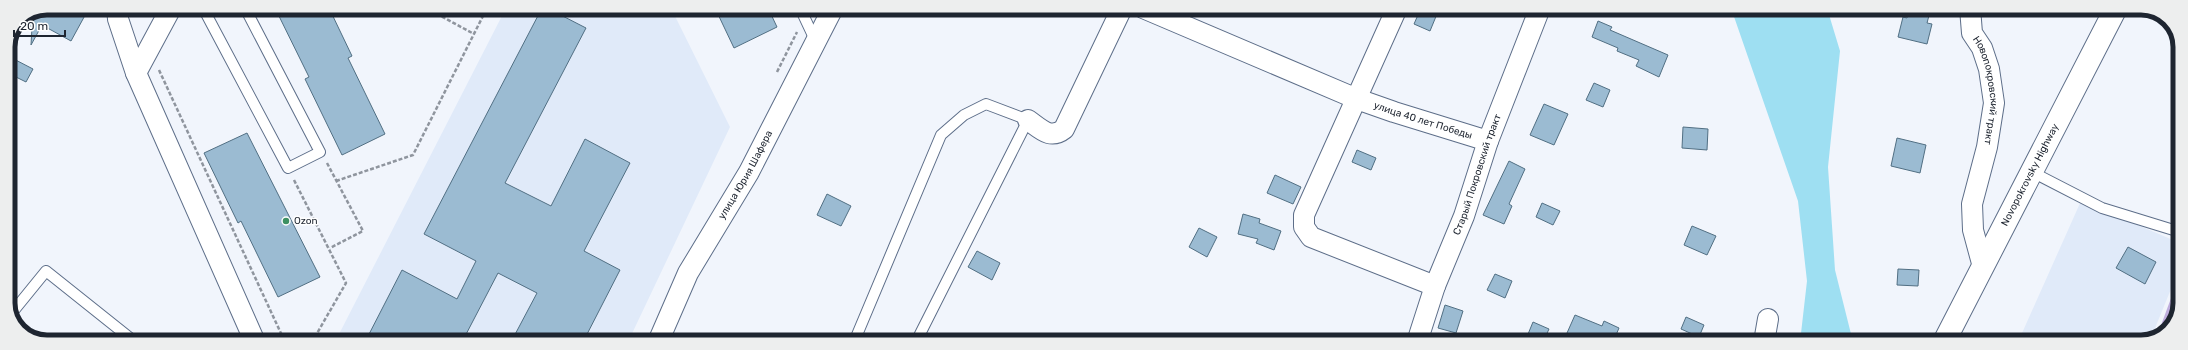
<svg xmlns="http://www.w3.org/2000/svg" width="2188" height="350" font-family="Rubik,sans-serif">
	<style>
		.built { fill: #e0eaf9 }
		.forest { fill: #beaddd }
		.water { fill: #9edff2 }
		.building { fill: #9bbbd2; stroke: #516f83 }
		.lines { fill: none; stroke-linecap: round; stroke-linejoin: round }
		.lane-casing { stroke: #5d6e89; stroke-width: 12 }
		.street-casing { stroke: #5d6e89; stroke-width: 22 }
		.secondary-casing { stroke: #5d6e89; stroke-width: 24 }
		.path { stroke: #8f959e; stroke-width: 2.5; stroke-dasharray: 4 2; stroke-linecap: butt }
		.lane { stroke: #fff; stroke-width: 10 }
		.street { stroke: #fff; stroke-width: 20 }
		.secondary { stroke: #fff; stroke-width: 22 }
		.poi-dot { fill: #3d9062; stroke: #fff; stroke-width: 1.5 }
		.labels { text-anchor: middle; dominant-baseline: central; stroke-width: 3; stroke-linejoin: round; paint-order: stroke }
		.street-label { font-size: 10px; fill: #1e2530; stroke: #fff }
		.poi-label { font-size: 10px; fill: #1e2530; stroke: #fff; text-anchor: start }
		.rim { fill: none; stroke: #1e2530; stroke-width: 5 }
	</style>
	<rect width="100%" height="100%" fill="#f1f5fc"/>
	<path class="built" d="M506,8H671L730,127L628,342H335Z
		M2081,201L2180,243V267L2151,338L2141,342H2018Z"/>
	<path class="forest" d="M2180,274V308L2167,332L2157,336Z"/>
	<path class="water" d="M1731,8H1827L1840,51L1828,167L1835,270L1853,342H1800L1807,281L1798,201Z"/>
	<path class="building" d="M47,8H89L71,41L42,25L31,45L32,27L19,20Z
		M275,8H329L352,56L348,58L385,134L342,155L305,79L309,77Z
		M542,8H547L586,28L505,183L551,206L585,139L630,163L584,251L620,270L583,342H511L537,293L498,273L462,342H365L402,270L457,299L476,261L424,234Z
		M715,8H768L777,27L734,48Z
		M1421,8L1437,14L1430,31L1414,24Z
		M1909,8H1931L1927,23L1932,24L1927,44L1898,37L1903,17L1907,18Z
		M1598,21L1612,27L1610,30L1668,55L1659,77L1636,66L1639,60L1617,51L1618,48L1592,37Z
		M8,56L33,69L26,82L8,73Z
		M1594,83L1610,90L1603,107L1586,100Z
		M1544,104L1568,114L1554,145L1530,135Z
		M1683,127L1708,129L1707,150L1682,148Z
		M247,133L320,277L278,297L241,221L238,223L204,153Z
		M1897,138L1926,145L1920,173L1891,166Z
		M1357,150L1376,158L1371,170L1352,162Z
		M1509,161L1525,169L1509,204L1512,206L1504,224L1483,215Z
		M1275,175L1301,187L1293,204L1267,193Z
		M827,194L851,206L841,226L817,215Z
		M1542,203L1560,211L1553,225L1536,217Z
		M1243,214L1260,219L1259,223L1281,231L1274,250L1256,243L1258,239L1238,234Z
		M1692,226L1716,236L1707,255L1684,245Z
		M1199,228L1217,237L1207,257L1189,247Z
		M2128,247L2156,262L2145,284L2116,268Z
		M977,251L1000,263L992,280L968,267Z
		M1898,269L1919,270L1918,286L1897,285Z
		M1495,274L1512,281L1505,298L1487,290Z
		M1445,305L1463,311L1456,333L1438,328Z
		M1575,315L1602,326L1604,321L1619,328L1613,342H1563Z
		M1686,317L1704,325L1699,337L1681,329Z
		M1533,322L1549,329L1543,342H1533L1526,339Z"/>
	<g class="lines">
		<defs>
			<path id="lane" d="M203,8L288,168L320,152L245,8
				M800,8L816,42
				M2032,172L2102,208L2180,232
				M11,314L46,271L135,342
				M854,342L941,135L964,115L986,104L1028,120L916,342"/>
			<g id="street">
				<path d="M117,8L118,19L136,73L255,342"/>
				<path id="s1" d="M1143,8L1357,99L1394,112L1488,141"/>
				<path d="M1397,8L1304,215V227L1311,237L1435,286"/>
				<path id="s2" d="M1970,8L1972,33L1982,48L1989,69L1994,103L1987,147L1972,204L1973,230L1983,267"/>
				<path d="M136,73L171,8"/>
				<path d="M1028,120C1041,129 1050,140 1064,129L1122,8"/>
				<path id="s3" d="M658,342L688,273L749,172L833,8"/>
				<path id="s4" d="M1417,342L1435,286L1464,216L1488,141L1540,8"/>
				<path d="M1764,342L1768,319"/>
			</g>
			<g id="secondary">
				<path id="s5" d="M1944,342L2116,8"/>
			</g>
		</defs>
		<use href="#lane" class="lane-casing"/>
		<use href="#street" class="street-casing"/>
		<use href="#secondary" class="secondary-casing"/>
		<path class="path" d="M426,8L474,34
			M159,70L285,342
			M777,72L797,32
			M327,163L363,231L330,248
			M294,180L346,283L312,342
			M336,181L413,155L487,8"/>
		<use href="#lane" class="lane"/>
		<use href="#street" class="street"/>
		<use href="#secondary" class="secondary"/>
	</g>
	<circle class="poi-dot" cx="286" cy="221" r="4"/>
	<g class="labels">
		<g class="street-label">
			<text stroke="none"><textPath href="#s2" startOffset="86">Новопокровский тракт</textPath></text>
			<text stroke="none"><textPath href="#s1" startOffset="302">улица 40 лет Победы</textPath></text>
			<text stroke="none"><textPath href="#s3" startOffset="189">улица Юрия Шафера</textPath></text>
			<text stroke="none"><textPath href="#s4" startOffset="178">Старый Покровский тракт</textPath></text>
			<text stroke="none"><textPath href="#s5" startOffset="188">Novopokrovsky Highway</textPath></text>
		</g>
		<g class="poi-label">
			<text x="294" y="221">Ozon</text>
		</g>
	</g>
	<path d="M0 0H2188V350H0ZM47 15H2141A32 32 0 0 1 2173 47V303A32 32 0 0 1 2141 335H47A32 32 0 0 1 15 303V47A32 32 0 0 1 47 15Z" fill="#edeeee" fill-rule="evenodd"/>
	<path class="rim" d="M47 15H2141A32 32 0 0 1 2173 47V303A32 32 0 0 1 2141 335H47A32 32 0 0 1 15 303V47A32 32 0 0 1 47 15Z"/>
	<path d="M14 30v6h51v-6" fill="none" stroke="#1e2530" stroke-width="2"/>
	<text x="20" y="30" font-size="12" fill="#1e2530" stroke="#ffffff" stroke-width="3" paint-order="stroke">20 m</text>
</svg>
